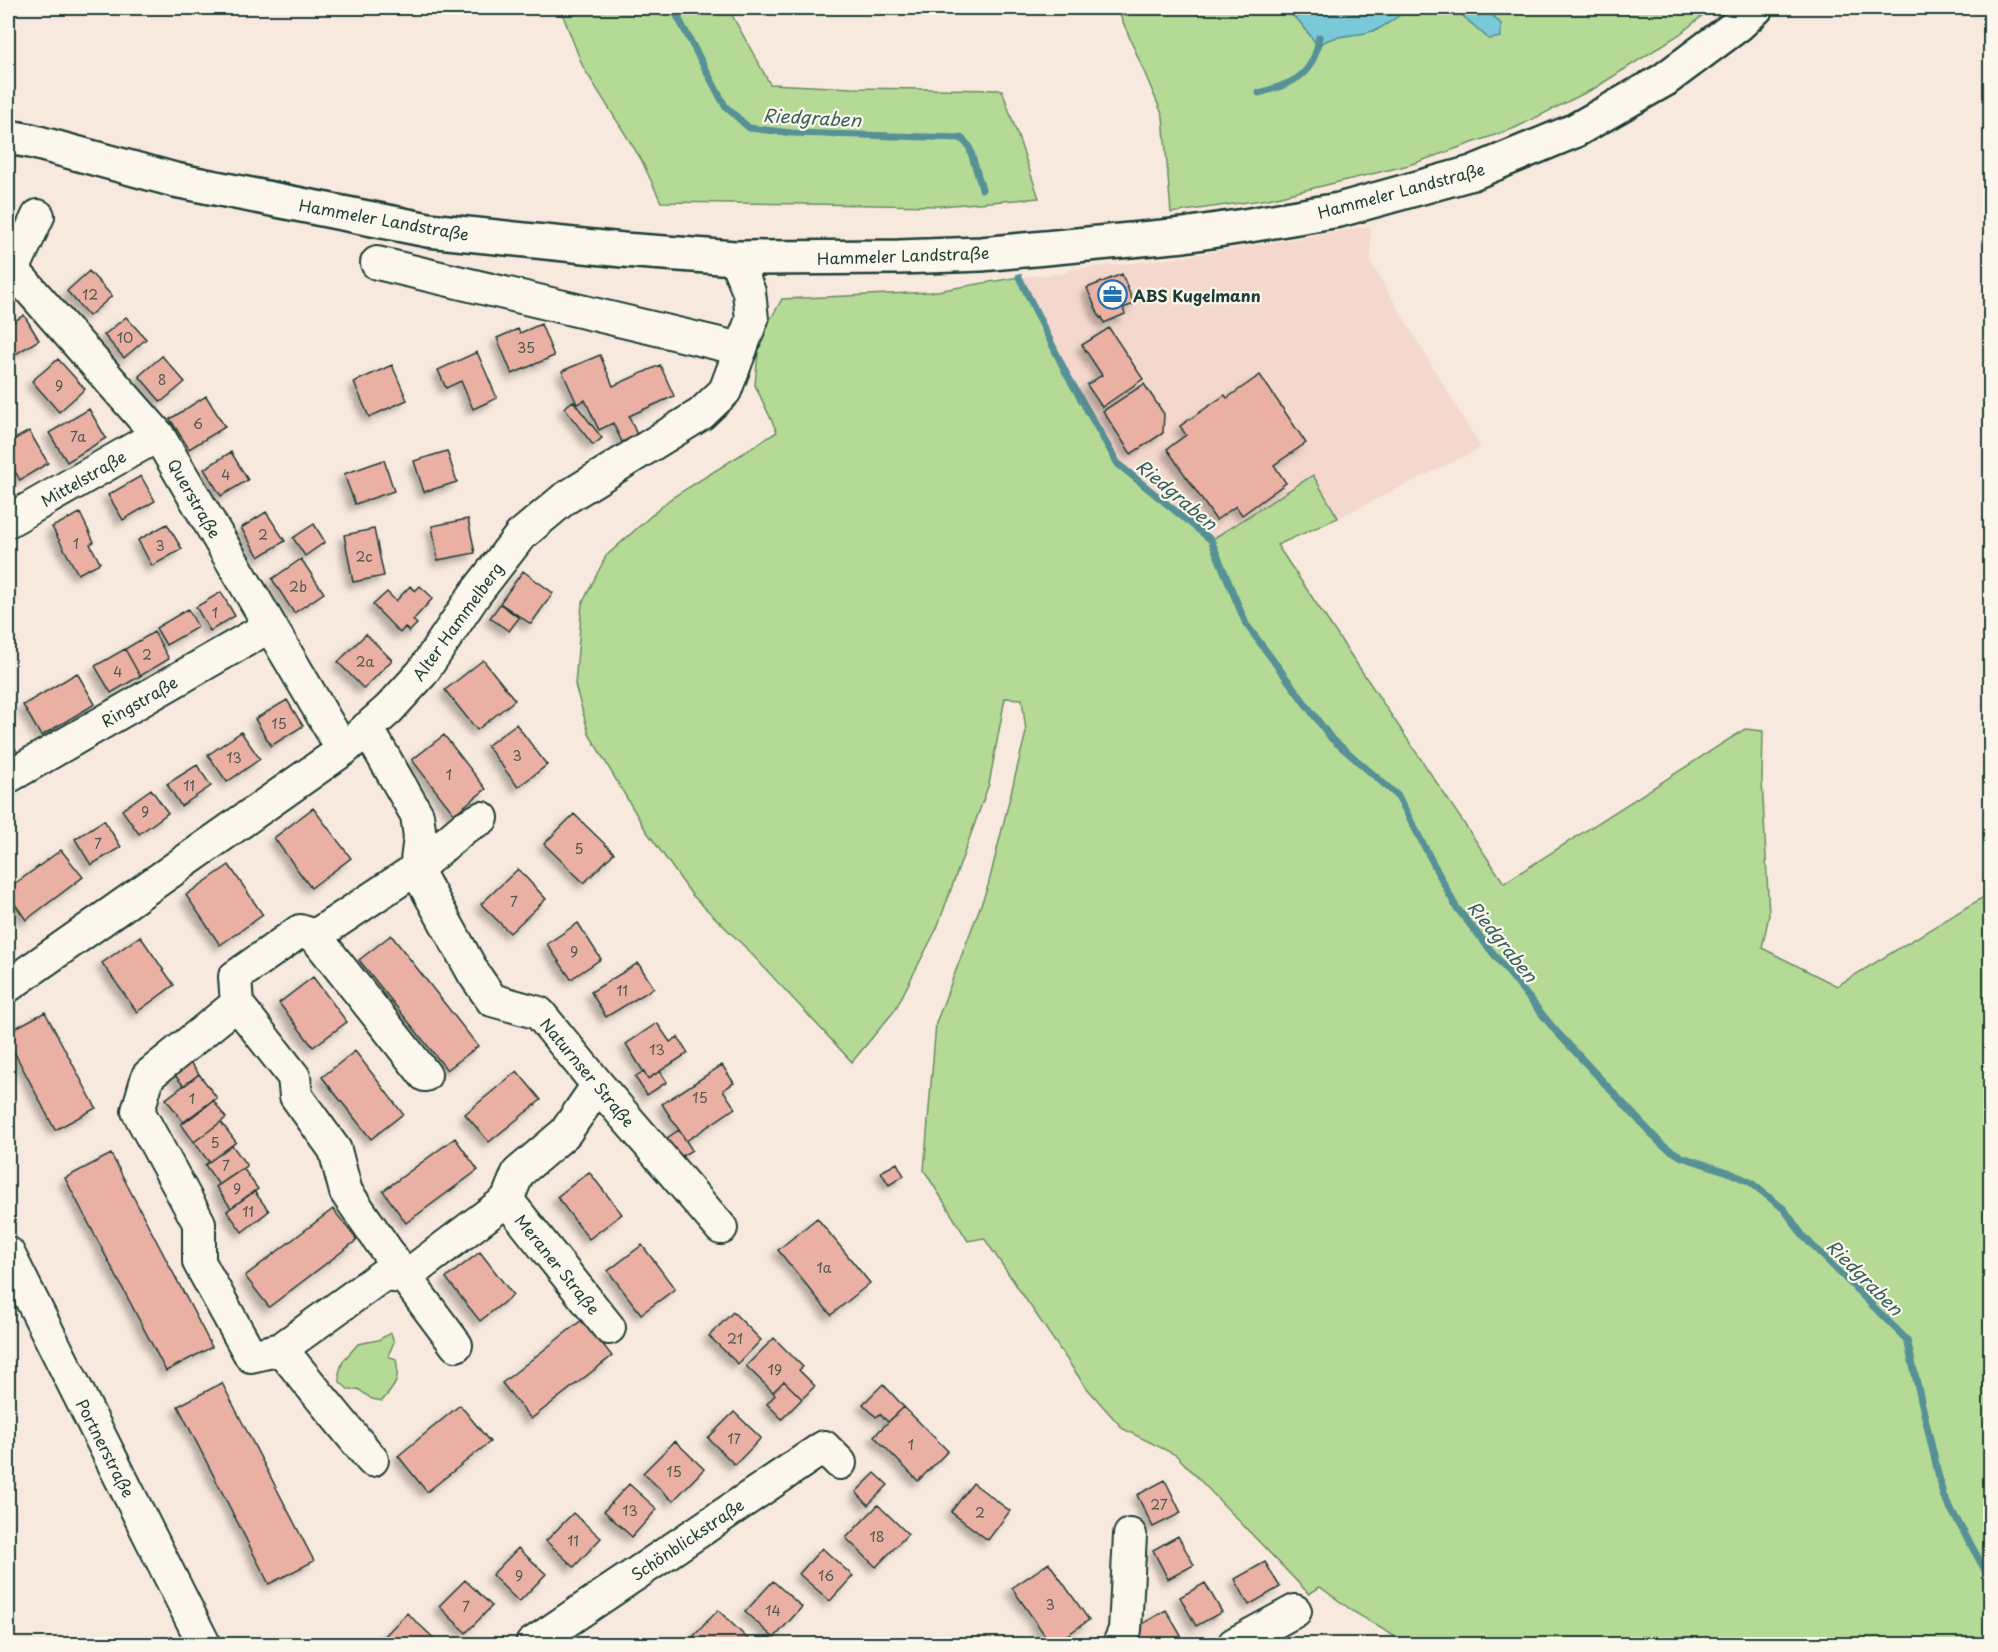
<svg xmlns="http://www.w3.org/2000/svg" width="1998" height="1652" font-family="'Playpen Sans',sans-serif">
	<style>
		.built { fill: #f4d8cd }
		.green { fill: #b5da96; stroke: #6a8c65; stroke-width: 1.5 }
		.water { fill: #7ac9d8; stroke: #569196; stroke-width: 1.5 }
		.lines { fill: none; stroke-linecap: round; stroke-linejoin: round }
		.stream { stroke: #569196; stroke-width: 7 }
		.building { fill: #eab0a4; stroke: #1f3d34; stroke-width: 1.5; filter: url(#shadow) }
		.minor-casing { stroke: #1f3d34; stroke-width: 36 }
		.major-casing { stroke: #1f3d34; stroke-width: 38 }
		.minor { stroke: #fbf7ec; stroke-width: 32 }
		.major { stroke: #fbf7ec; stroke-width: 33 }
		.labels { text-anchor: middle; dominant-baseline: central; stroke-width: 4.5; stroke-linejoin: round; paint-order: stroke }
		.number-label { font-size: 14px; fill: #525a50 }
		.street-label { font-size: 16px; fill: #1f3d34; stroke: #fbf7ec }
		.poi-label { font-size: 16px; font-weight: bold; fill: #1f3d34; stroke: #fbf7ec; text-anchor: start }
		.water-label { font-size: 18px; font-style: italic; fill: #36605d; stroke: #fbf7ec }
	</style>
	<defs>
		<filter id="shadow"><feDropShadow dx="-5.5" dy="5.5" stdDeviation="3" flood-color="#0004"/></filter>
	</defs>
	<rect width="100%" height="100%" fill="#f8e9de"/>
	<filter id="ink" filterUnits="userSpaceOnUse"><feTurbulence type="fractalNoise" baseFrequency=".0167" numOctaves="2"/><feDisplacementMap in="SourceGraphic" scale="12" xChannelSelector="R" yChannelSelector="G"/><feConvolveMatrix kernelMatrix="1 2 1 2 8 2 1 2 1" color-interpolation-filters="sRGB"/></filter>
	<g filter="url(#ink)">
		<path class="built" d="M1371,226V263L1481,448L1338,518L1313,475L1211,540L1118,464L1066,373L1019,277L1067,273V270L1169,259Z"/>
		<path class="green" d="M560,8H728L770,84L852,88L1002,90L1039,198L940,206L661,202L641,159L583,67Z
			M1117,8H1283L1300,22L1318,46L1324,41L1333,38L1377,30L1410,8H1454L1489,39L1501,24L1485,8H1712L1680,34L1595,88L1515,128L1409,165L1268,199L1171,213L1163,116Z
			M1019,277L1066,373L1118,464L1211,540L1313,475L1338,518L1277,545L1504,883L1745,729L1763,731L1762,780L1769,915L1762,948L1837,986L1990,893V1644H1407L1354,1612L1320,1587L1309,1594L1176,1455L1123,1429L1085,1386L984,1238L968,1241L924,1170L936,1023L988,886L1026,732L1022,699L1005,698L989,784L937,928L895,1010L852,1062L745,947L692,895L645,829L589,734L575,685L582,604L606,556L670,499L777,432L755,385L759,340L782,299L931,292Z
			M391,1333L394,1342L388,1356L396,1359C400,1380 396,1385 382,1401L372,1399L358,1389L349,1390L340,1382L339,1373L343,1361L358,1344L378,1340Z"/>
		<path class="water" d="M1283,8H1410C1400,14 1389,24 1378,29C1359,38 1335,32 1318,46L1300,22Z
			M1454,8H1485L1501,24V37L1489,39Z"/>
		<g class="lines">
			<path class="stream" d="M673,8L725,106L749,128L792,133L961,138L969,146L982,189
				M1259,93C1294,83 1314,76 1319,37
				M1019,277L1066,373L1118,464L1211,540L1246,624L1331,738L1398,796L1456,907L1554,1029L1662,1145L1682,1157L1728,1172L1750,1182L1784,1209L1803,1236L1907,1340L1943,1495L1990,1579"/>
		</g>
		<path class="building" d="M89,271L112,296L89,316L67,291Z
			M1122,274L1134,304L1123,308L1125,314L1104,323L1102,317L1100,318L1087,288Z
			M24,315L39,340L9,358L8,325Z
			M126,317L146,339L124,358L104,335Z
			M541,324L554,356L512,374L497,338L518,329L520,333Z
			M1109,328L1143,379L1102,407L1087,385L1102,375L1082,345Z
			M477,352L497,398L473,409L461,381L446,388L438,370Z
			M600,355L613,386L660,365L674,396L629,416L637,435L622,442L613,423L599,430L585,400L577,404L562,371Z
			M162,356L185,382L161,402L139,376Z
			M58,359L85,389L59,412L32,381Z
			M392,365L407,400L369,417L354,382Z
			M1260,375L1306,443L1274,465L1286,483L1242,515L1236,506L1216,520L1167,449L1186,435L1180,426L1225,395L1227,398Z
			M1144,384L1164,414L1163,433L1131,454L1103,411Z
			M206,396L225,427L189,449L170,419Z
			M573,401L602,438L593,445L564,408Z
			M89,409L106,438L67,462L49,433Z
			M29,431L48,463L20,480L8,459V443Z
			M447,451L457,482L424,492L414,461Z
			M231,452L248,480L221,496L204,469Z
			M384,460L394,491L355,504L344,474Z
			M141,476L155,501L123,520L108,495Z
			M266,512L285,541L259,557L241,528Z
			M80,513L94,542L90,544L100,563L78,574L52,527Z
			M468,519L475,553L438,560L432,526Z
			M167,524L182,549L152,566L138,540Z
			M314,524L325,542L305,556L293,538Z
			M374,529L384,576L353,582L344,535Z
			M301,559L324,593L294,613L272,579Z
			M523,571L553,593L531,624L500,603Z
			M410,586L415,591L420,586L433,598L413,620L417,624L409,632L405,627L400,633L373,605L387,592L396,601Z
			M221,592L235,616L210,631L196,607Z
			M500,604L519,618L509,631L490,618Z
			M188,609L198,627L166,645L156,628Z
			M154,632L169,659L140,676L125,649Z
			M366,634L392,660L364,689L338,662Z
			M125,649L140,676L111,693L95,666Z
			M483,660L515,700L477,730L445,690Z
			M77,673L95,704L41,736L23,705Z
			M287,700L303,726L271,746L255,719Z
			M516,724L547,765L518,787L487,746Z
			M241,732L260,759L227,782L208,755Z
			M444,735L486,789L454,814L412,760Z
			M8,737L16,750L8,755Z
			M197,765L211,786L181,806L167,784Z
			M151,789L168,813L139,834L122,810Z
			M313,808L351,858L311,888L274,838Z
			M574,814L614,853L584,883L544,844Z
			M104,820L121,847L91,865L75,839Z
			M61,850L83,877L26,920L8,894V889Z
			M229,865L263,915L220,945L186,895Z
			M518,869L546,899L510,933L481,904Z
			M578,923L601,959L571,979L547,944Z
			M391,935L478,1046L447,1070L359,960Z
			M140,936L174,985L137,1012L102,963Z
			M638,963L654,988L606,1017L591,992Z
			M313,977L347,1022L313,1047L279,1003Z
			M45,1012L96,1108L55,1130L8,1040V1032Z
			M657,1023L670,1042L678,1037L688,1053L648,1079L626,1044Z
			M355,1051L403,1114L371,1139L322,1077Z
			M189,1061L199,1074L184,1086L173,1073Z
			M722,1065L734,1083L723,1090L735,1108L686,1141L662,1104Z
			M517,1071L541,1100L489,1142L465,1114Z
			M644,1071L648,1079L660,1071L667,1082L647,1095L635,1077Z
			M199,1074L217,1098L184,1123L166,1099Z
			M213,1100L226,1118L194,1142L181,1124Z
			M221,1122L236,1142L209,1162L194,1142Z
			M679,1130L692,1150L674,1161L661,1142Z
			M455,1138L478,1170L406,1223L383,1191Z
			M232,1145L247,1166L219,1185L205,1165Z
			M111,1154L212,1347L166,1371L65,1178Z
			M897,1163L904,1176L889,1185L881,1172Z
			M243,1168L258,1189L231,1208L216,1187Z
			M589,1172L622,1214L589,1239L557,1197Z
			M254,1191L269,1211L242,1232L227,1211Z
			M333,1209L357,1240L269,1307L245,1276Z
			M817,1218L870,1283L831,1315L778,1250Z
			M642,1245L675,1289L641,1314L608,1271Z
			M480,1252L513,1295L480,1321L446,1278Z
			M733,1312L761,1340L738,1364L709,1336Z
			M583,1319L612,1356L531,1419L502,1383Z
			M774,1338L803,1367L799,1370L815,1386L802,1399L784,1381L773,1392L746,1366Z
			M784,1381L802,1399L782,1419L767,1404L775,1395L773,1392Z
			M222,1383L314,1561L269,1584L178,1406Z
			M883,1384L904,1407L888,1422L880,1414L876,1417L863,1404Z
			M460,1405L490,1442L427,1492L398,1456Z
			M904,1407L948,1451L918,1481L874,1436Z
			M734,1412L761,1438L735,1465L708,1438Z
			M675,1441L704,1469L673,1501L643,1473Z
			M875,1473L888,1485L868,1505L856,1492Z
			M1165,1480L1181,1513L1153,1527L1137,1495Z
			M973,1483L1010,1511L988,1540L951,1512Z
			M629,1484L657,1509L632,1537L604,1511Z
			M878,1505L908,1534L876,1567L846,1538Z
			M573,1513L601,1538L574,1567L546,1541Z
			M1178,1536L1194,1565L1168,1579L1153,1550Z
			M518,1548L546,1574L519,1602L492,1575Z
			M822,1548L853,1576L830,1601L799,1574Z
			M1265,1562L1280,1587L1249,1605L1235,1579Z
			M1049,1563L1089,1620L1054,1644H1051L1012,1588Z
			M465,1580L492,1606L466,1633L439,1606Z
			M773,1581L802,1607L774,1638L745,1612Z
			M1205,1583L1222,1612L1196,1626L1180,1597Z
			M718,1610L749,1640L745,1644H695L690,1640Z
			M1166,1610L1184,1641L1178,1644H1131L1125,1634Z
			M407,1613L440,1644H385L381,1640Z"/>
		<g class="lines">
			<defs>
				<path id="minor" d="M377,263L741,349
					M13,270L158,435L343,750
					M8,273L13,270L38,216
					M8,521L158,435
					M367,728L417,815L420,837L416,869L474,974L492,1000L539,1013L598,1085L721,1228
					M8,777L270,626
					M482,818L465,827L416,869L315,936L300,931L235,977L237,1004L148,1076L138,1111L199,1223V1262L251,1356L281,1349L383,1275L405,1277L507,1200L518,1173L565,1133L598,1085
					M315,936L425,1075
					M8,986L343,750L389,709L422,673L475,594L520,536L564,499L701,414L725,391L752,319L749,292L735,258
					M237,1004L294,1077L296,1096L335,1150L346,1192L405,1277L456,1345
					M507,1200L609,1328
					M8,1253L204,1644
					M281,1349L372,1460
					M532,1644L824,1447L840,1463
					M1119,1644L1125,1630L1130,1535
					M1234,1644L1295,1611"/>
				<path id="major" d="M8,137L31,141L175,180L428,230L623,250L735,258L899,257L981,254L1184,235L1244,226L1339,210L1472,173L1574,131L1664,80L1739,24L1756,8"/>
			</defs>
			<use href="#minor" class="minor-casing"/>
			<use href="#major" class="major-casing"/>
			<use href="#minor" class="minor"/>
			<use href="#major" class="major"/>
		</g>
	</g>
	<defs>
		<symbol id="office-ring" viewBox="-11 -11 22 22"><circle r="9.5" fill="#fbf7ec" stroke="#1f6fb2" stroke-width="1.5"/><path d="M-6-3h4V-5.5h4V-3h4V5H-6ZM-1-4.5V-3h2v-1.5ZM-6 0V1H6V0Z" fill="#1f6fb2"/></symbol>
	</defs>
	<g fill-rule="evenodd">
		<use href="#office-ring" x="1096" y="278" width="33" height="33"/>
	</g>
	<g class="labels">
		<g class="number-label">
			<text x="90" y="294">12</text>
			<text x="125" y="337">10</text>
			<text x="526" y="347">35</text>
			<text x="162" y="379">8</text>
			<text x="59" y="385">9</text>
			<text x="198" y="423">6</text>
			<text x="78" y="436">7a</text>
			<text x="226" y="474">4</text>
			<text x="263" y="534">2</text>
			<text x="76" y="543">1</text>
			<text x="160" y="545">3</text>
			<text x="364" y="556">2c</text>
			<text x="298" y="586">2b</text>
			<text x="215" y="612">1</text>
			<text x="147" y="654">2</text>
			<text x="365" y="661">2a</text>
			<text x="118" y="671">4</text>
			<text x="279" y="723">15</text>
			<text x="517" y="755">3</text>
			<text x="234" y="757">13</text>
			<text x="449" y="774">1</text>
			<text x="189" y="785">11</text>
			<text x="145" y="811">9</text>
			<text x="98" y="843">7</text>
			<text x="579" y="848">5</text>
			<text x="514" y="901">7</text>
			<text x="574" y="951">9</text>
			<text x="622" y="990">11</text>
			<text x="657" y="1049">13</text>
			<text x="700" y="1097">15</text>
			<text x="192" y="1098">1</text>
			<text x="215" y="1142">5</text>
			<text x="226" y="1165">7</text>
			<text x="237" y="1188">9</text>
			<text x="248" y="1211">11</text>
			<text x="824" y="1267">1a</text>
			<text x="735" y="1338">21</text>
			<text x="775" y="1369">19</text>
			<text x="734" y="1438">17</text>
			<text x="911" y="1444">1</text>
			<text x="674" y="1471">15</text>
			<text x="1159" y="1504">27</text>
			<text x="630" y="1510">13</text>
			<text x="980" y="1512">2</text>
			<text x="877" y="1536">18</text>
			<text x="573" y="1540">11</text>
			<text x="519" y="1575">9</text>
			<text x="826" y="1575">16</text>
			<text x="1050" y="1604">3</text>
			<text x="466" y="1606">7</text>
			<text x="773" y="1610">14</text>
		</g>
		<g class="street-label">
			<text transform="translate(1401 190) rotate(-15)">Hammeler Landstraße</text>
			<text transform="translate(384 219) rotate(10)">Hammeler Landstraße</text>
			<text transform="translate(903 255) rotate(-2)">Hammeler Landstraße</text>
			<text transform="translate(83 478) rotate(-30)">Mittelstraße</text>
			<text transform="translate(195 498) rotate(60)">Querstraße</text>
			<text transform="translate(457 621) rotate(-54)">Alter Hammelberg</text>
			<text transform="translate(139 701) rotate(-30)">Ringstraße</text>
			<text transform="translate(588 1072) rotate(50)">Naturnser Straße</text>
			<text transform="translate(558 1264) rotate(51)">Meraner Straße</text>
			<text transform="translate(106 1448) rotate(63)">Portnerstraße</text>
			<text transform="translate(687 1539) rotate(-34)">Schönblickstraße</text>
		</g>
		<g class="poi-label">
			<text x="1133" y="295">ABS Kugelmann</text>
		</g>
		<g class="water-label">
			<text transform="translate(812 117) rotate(3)">Riedgraben</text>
			<text transform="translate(1177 494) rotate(40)">Riedgraben</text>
			<text transform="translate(1503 941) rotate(51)">Riedgraben</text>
			<text transform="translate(1865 1277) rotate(45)">Riedgraben</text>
		</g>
	</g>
	<rect width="1998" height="1652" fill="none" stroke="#fbf7ec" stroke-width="30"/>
	<rect x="15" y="15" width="1968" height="1622" fill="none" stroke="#1f3d34" stroke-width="2" filter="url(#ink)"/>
</svg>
